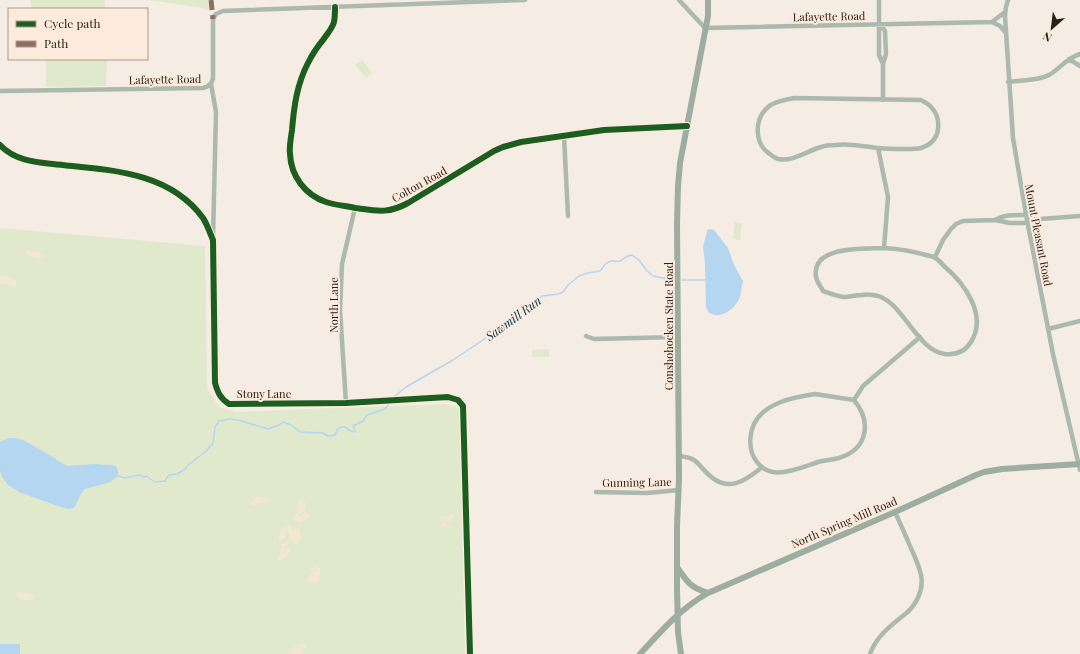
<svg xmlns="http://www.w3.org/2000/svg" width="1080" height="654" font-family="'Playfair Display',serif">
	<style>
		.green { fill: #e0e9cc }
		.sand { fill: #f2e8d0 }
		.water { fill: #b5d6f1 }
		.lines { fill: none; stroke-linecap: round; stroke-linejoin: round }
		.stream { stroke: #b5d6f1; stroke-width: 1.5 }
		.street { stroke: #acb9ad; stroke-width: 4.5 }
		.secondary { stroke: #9daea0; stroke-width: 6 }
		.quiet { stroke: #8d6e63; stroke-width: 5; stroke-dasharray: 10 5; stroke-linecap: butt }
		.cycleway-casing { stroke: #fcebdc; stroke-width: 8 }
		.cycleway { stroke: #1b5e20; stroke-width: 6 }
		.labels { text-anchor: middle; dominant-baseline: central; stroke-width: 4; stroke-linejoin: round; paint-order: stroke }
		.street-label { font-size: 11px; fill: #292017; stroke: #fcebdc }
		.water-label { font-size: 12px; font-style: italic; fill: #013959; stroke: #fcebdc }
	</style>
	<rect width="100%" height="100%" fill="#f5ece3"/>
	<path class="green" d="M30,0H105V9H32Z
		M149,0H208L209,9Z
		M45,59H107L106,86L46,87V63Z
		M362,60L372,73L366,78L355,65Z
		M735,222L742,223L740,240L733,239Z
		M0,228L205,246L207,388L219,407L236,412L447,404L459,408L465,654H0Z
		M549,349V357H532V350Z"/>
	<path class="sand" d="M26,249L32,253L36,252L42,253L44,255V258C40,260 33,257 28,256L25,253Z
		M4,276C9,276 15,279 17,284L16,287L14,288L7,284L0,283V277Z
		M256,497L268,498L270,501L268,503L262,502L256,505H250Z
		M300,501H303L305,502L306,509L298,515V517H300L305,512L308,513L310,516L306,520L299,522L292,518L299,510C298,506 296,503 300,501Z
		M451,513L454,514C456,519 453,520 450,523L445,520L447,526L444,528L441,524L440,517L441,516L449,517Z
		M285,526H290L292,530L298,528L300,529L301,538L298,542L295,543C290,539 289,535 288,530L286,529L285,532L287,534L286,536L281,542L278,541L281,530Z
		M287,541H289V543L288,545L284,546L283,549L291,547C290,553 286,559 279,560L278,558L280,554L281,545Z
		M317,564C322,570 321,577 315,583H313L307,580L308,577L317,570L316,568L312,571L311,570Z
		M19,591L34,595L36,597L35,599C29,602 20,600 16,595L17,592Z
		M303,643L306,646L300,654H288C289,649 298,644 303,643Z"/>
	<path class="water" d="M708,229L714,230L728,248L734,265L743,281C742,286 741,291 740,297C737,305 728,314 719,315C716,316 712,314 709,313L706,307L705,264L703,246Z
		M9,438H16L23,440L41,450L67,466L94,464L109,465L116,466L118,471V476L110,482L85,489L81,494L74,508L68,509L58,506L21,493L8,485L2,477L0,470V442Z
		M0,644H20V654H0Z"/>
	<g class="lines">
		<path class="stream" d="M682,280H705
			M394,397L406,387L453,360L504,326L542,296L558,294L563,292L568,285L579,276L588,273L600,271C604,266 606,261 613,261C616,261 617,262 620,261C625,259 626,255 632,255L639,260L647,271L653,276L673,280
			M118,476L125,478L139,475L144,477L146,476L155,482L165,481L168,476L170,475L177,474L184,470L187,466L205,452L213,443L215,427L219,421L229,419L238,420L268,429L279,425L283,422L291,425L300,432L323,433L328,436L335,435L337,430L341,427C345,426 347,428 350,431L354,432L355,431L353,426L363,421L367,415L385,409L388,405"/>
		<path class="street" d="M679,0L705,28L992,22L1000,26L1006,33
			M879,0V55L883,64
			M1008,0L1006,7L1005,16L1013,138L1027,220L1053,354L1080,470
			M335,7C335,12 335,17 334,22C332,29 327,34 323,40C317,47 312,55 308,63C297,84 294,106 292,130C291,138 289,146 290,154C291,176 305,195 326,202C335,205 346,206 355,208C377,211 388,214 408,203L494,151L503,147L521,142L604,130L687,126
			M992,22L1005,12
			M880,24L885,31L886,54L883,64V100
			M1069,59L1080,66
			M1008,82C1020,80 1038,81 1049,75C1061,68 1065,59 1080,54
			M211,84L216,112L213,238
			M0,91L203,88C208,87 211,85 213,79V19L216,14L223,11L525,0
			M794,98L921,100C924,102 929,104 931,107C937,113 939,121 938,129C937,139 930,145 921,148C916,149 910,149 906,149C897,149 887,149 878,148C864,147 850,143 836,145C831,145 826,145 821,147C807,151 793,162 778,159C775,158 772,156 770,154C754,144 754,119 768,107C775,101 785,100 794,98Z
			M564,136L568,216
			M0,145C14,160 34,162 53,164C106,170 168,170 203,218C207,224 210,233 213,240L215,383C218,393 220,398 229,404L346,403L448,397L458,400L463,406L470,654
			M878,148L888,197L884,248
			M995,220C1005,214 1015,215 1026,215
			M1027,220L1080,216
			M884,248C899,249 912,251 926,255C929,256 933,256 935,258C938,259 941,263 944,266C964,283 988,315 971,342C965,352 956,355 945,354C919,351 905,309 883,298C878,295 867,294 862,295C856,295 849,297 844,297C837,296 829,293 823,291C821,287 817,282 816,277C811,245 864,249 884,248Z
			M935,257L943,240L951,229L956,224L963,221L995,220L1010,223H1027
			M1048,329L1080,321
			M586,336L594,339L678,337
			M815,394L854,400C872,422 868,449 839,458C832,460 825,460 818,462C794,470 765,485 752,453C749,444 750,432 754,424C764,403 794,397 815,394Z
			M854,400L863,386L920,337
			M346,403L340,310L342,264L355,208
			M679,456C698,458 696,463 709,475C728,493 745,481 761,468
			M596,492L647,493L679,490
			M870,654C876,637 890,626 904,615C916,606 924,590 921,575C919,565 914,555 910,546C905,534 900,523 895,512"/>
		<path class="secondary" d="M677,567C687,582 690,587 708,593
			M640,654C661,631 681,608 708,593L895,512L976,475L984,472L1002,469L1080,464
			M681,654L678,632L677,588V526L679,479L677,223L678,186L680,163L708,16V0"/>
		<path class="quiet" d="M211,0L213,19"/>
		<defs>
			<path id="cycleway" d="M335,7C335,12 335,17 334,22C332,29 327,34 323,40C317,47 312,55 308,63C297,84 294,106 292,130C291,138 289,146 290,154C291,176 305,195 326,202C335,205 346,206 355,208C377,211 388,214 408,203L494,151L503,147L521,142L604,130L687,126
				M0,145C14,160 34,162 53,164C106,170 168,170 203,218C207,224 210,233 213,240L215,383C218,393 220,398 229,404L346,403L448,397L458,400L463,406L470,654"/>
		</defs>
		<use href="#cycleway" class="cycleway-casing"/>
		<use href="#cycleway" class="cycleway"/>
	</g>
	<g class="labels">
		<g class="street-label">
			<text transform="translate(829 16) rotate(-1)">Lafayette Road</text>
			<text transform="translate(165 79) rotate(-1)">Lafayette Road</text>
			<text transform="translate(419 184) rotate(-29)">Colton Road</text>
			<text transform="translate(1039 235) rotate(79)">Mount Pleasant Road</text>
			<text transform="translate(333 305) rotate(-90)">North Lane</text>
			<text transform="translate(668 326) rotate(-90)">Conshohocken State Road</text>
			<text x="264" y="393">Stony Lane</text>
			<text transform="translate(637 482) rotate(-1)">Gunning Lane</text>
			<text transform="translate(844 522) rotate(-23)">North Spring Mill Road</text>
		</g>
		<g class="water-label">
			<text transform="translate(513 318) rotate(-36)">Sawmill Run</text>
		</g>
	</g>
	<rect x="8" y="8" width="140" height="52" fill="#fcebdc" stroke="#a89a8d"/>
	<rect x="16" y="21" width="20" height="6" fill="#1b5e20" stroke="#a89a8d"/>
	<text x="44" y="28" font-size="12" fill="#292017">Cycle path</text>
	<rect x="16" y="41" width="20" height="6" fill="#8d6e63" stroke="#a89a8d"/>
	<text x="44" y="48" font-size="12" fill="#292017">Path</text>
	<g transform="translate(1052 28) rotate(208)" stroke="#fcebdc" stroke-width="3" paint-order="stroke">
	<path d="M0-3L7 15L0 10L-7 15Z" fill="#292017"/>
	<text y="-6" font-size="11" font-weight="bold" text-anchor="middle" fill="#292017">N</text>
	</g>
</svg>
